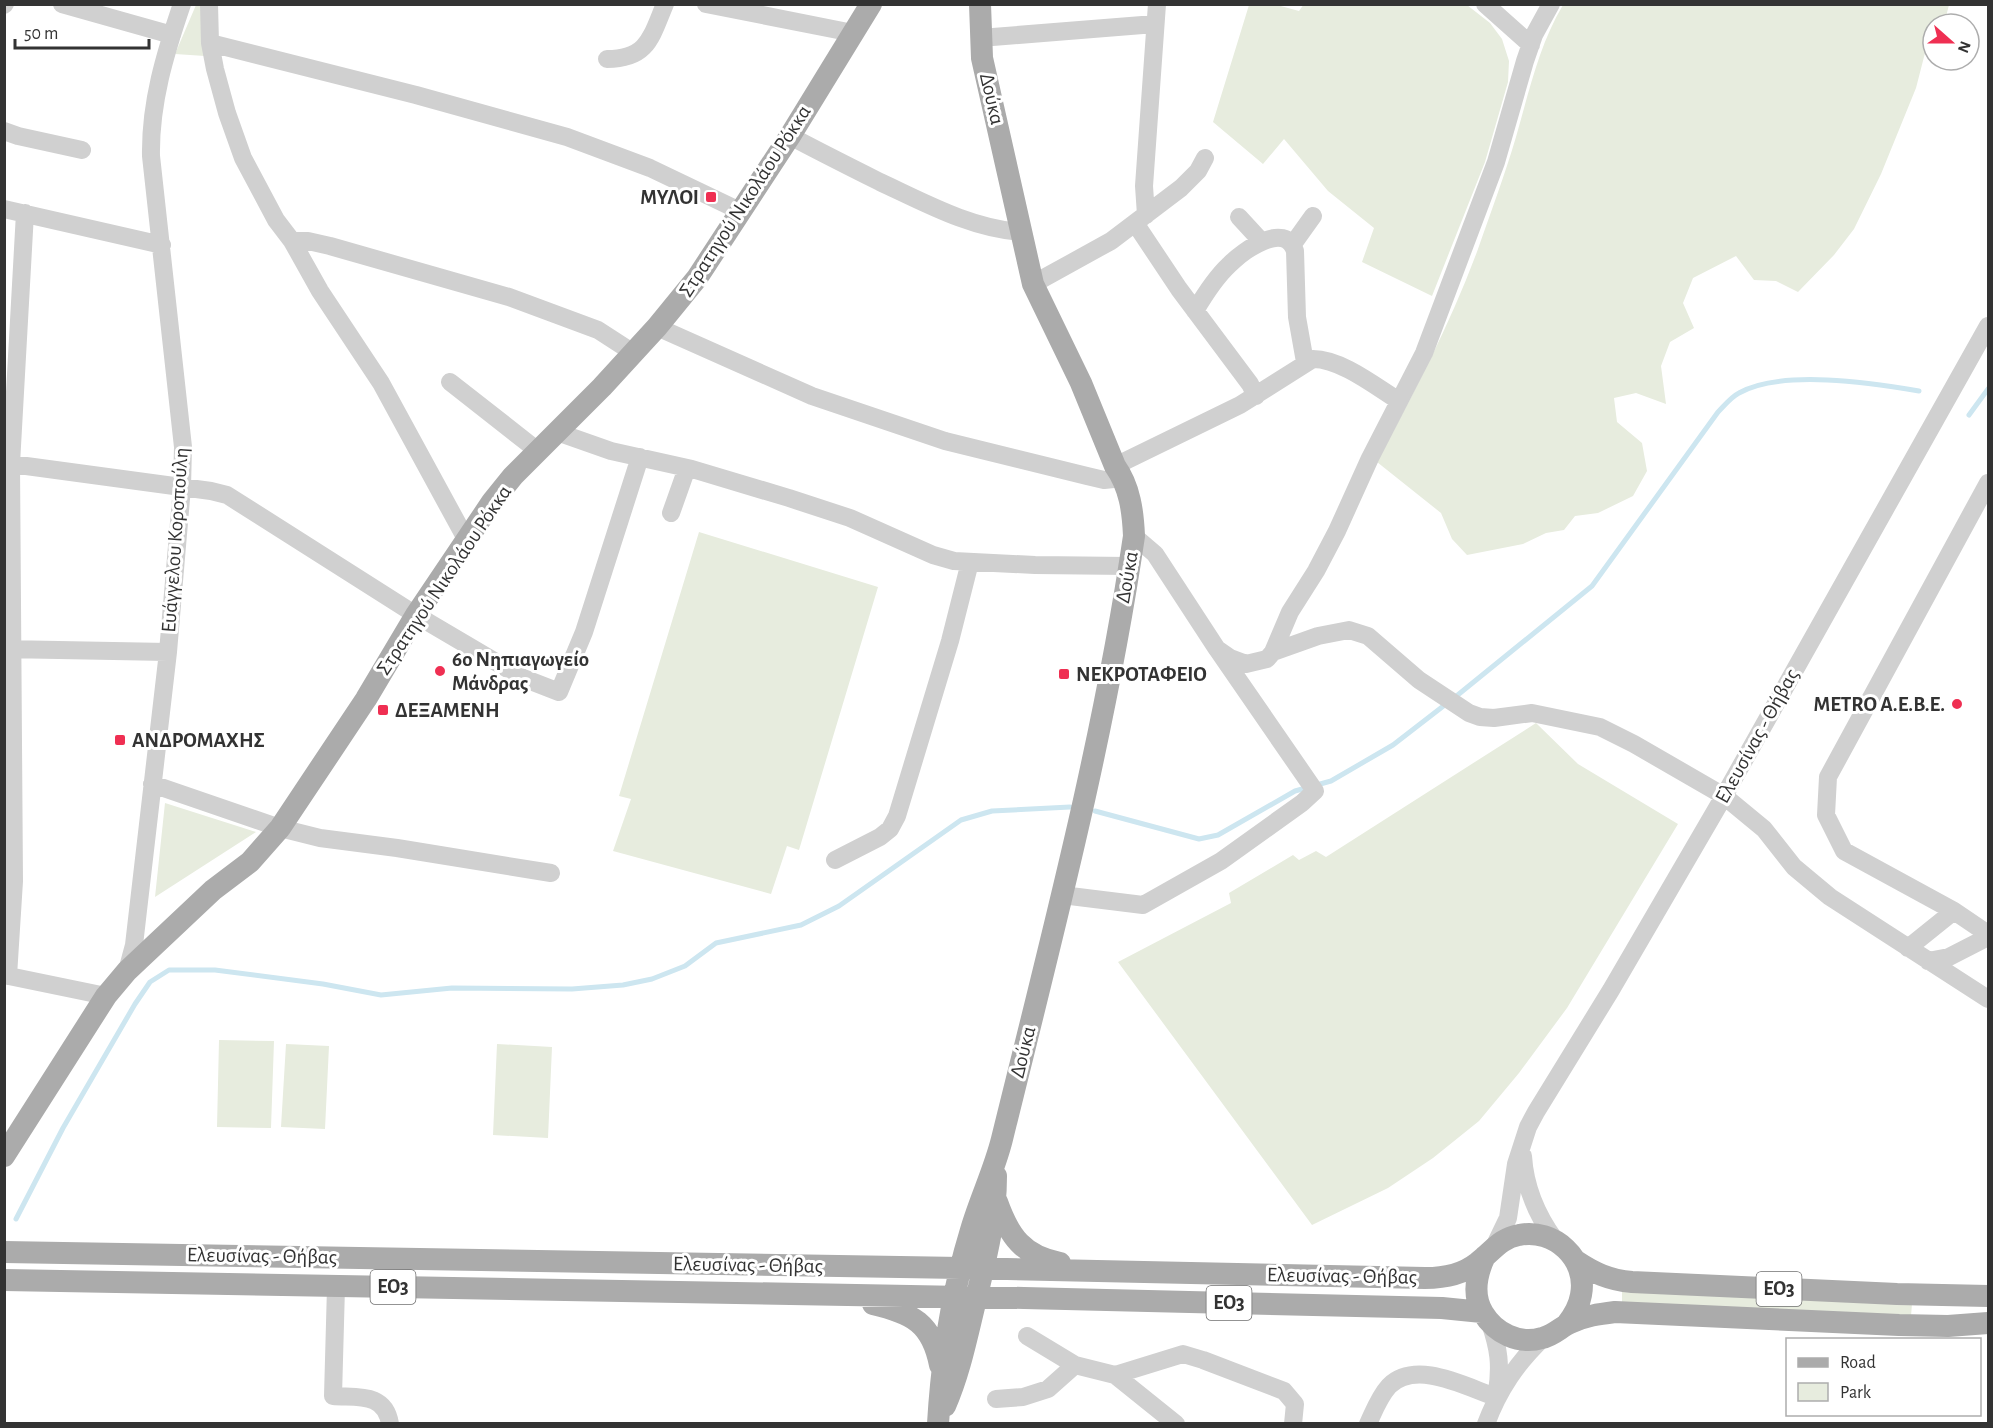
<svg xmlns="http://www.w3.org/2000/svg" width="1993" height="1428" font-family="'Alegreya Sans',sans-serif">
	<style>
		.green { fill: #e7ecde }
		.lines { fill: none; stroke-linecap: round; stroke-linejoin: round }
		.stream { stroke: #cde6f0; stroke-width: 5 }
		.minor { stroke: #d0d0d0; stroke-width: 18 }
		.major { stroke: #ababab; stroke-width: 22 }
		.poi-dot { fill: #ef2f52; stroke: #fff; stroke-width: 2 }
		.labels { text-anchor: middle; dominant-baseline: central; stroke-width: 6; stroke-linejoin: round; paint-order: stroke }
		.shield { fill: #fff; stroke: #707070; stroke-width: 1.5 }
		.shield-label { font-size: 20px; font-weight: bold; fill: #333 }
		.street-label { font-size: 21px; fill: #333; stroke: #fff }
		.poi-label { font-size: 21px; font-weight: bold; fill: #333; stroke: #fff; text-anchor: start }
	</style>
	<rect width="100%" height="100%" fill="#fff"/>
	<path class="green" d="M1304,4L1467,5L1490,23L1502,39L1509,61L1508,82L1485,162L1432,296L1362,262L1374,228L1328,191L1284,139L1263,164L1213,122L1249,5H1277L1299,11Z
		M196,5H203L205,56L175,54Z
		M1563,5H1949L1944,24H1933V40L1925,53L1916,88L1881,174L1854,229L1834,255L1798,292L1776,281L1754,280L1736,256L1693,278L1683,303L1694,328L1670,342L1661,366L1666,404L1636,393L1614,398L1617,422L1642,443L1647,471L1633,496L1598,513L1575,516L1564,530L1546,533L1523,544L1467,555L1452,539L1441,513L1377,462C1414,392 1451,323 1478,249C1491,212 1505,174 1516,137C1529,92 1539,45 1563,5Z
		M699,532L878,587L799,850L787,846L771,894L613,851L631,799L619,796Z
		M1536,723L1578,764L1678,824L1567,1008L1519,1073L1479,1121L1433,1158L1388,1188L1312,1225L1118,962L1231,903L1229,893L1293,855L1299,860L1316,851L1326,857Z
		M165,803L256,832L155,897Z
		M219,1040L274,1041L271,1128L217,1127Z
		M286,1044L329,1046L325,1129L281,1127Z
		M497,1044L552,1047L548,1138L493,1135Z
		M1622,1292L1912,1304L1911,1316L1622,1302Z"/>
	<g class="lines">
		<path class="stream" d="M1969,415L1988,389
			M1454,698L1592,586L1718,412C1724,406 1731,397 1739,393C1781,369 1872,383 1919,391
			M1095,811L1199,839L1218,835L1295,791L1331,781L1393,745L1446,704
			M16,1219L63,1128L135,1004L150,982L169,970H215L323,984L381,995L452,988L572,989L623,985L652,979L685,966L716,943L801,925L839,906L961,820L992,811L1070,807"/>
		<path class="minor" d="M62,4L172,35
			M209,4L210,43L215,69L227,113L243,158L276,220L292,241L320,291L381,383L466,539
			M706,4L853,33
			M1485,4L1531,45
			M4,5L5,4
			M980,38L1155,24
			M210,43L416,95L567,137L650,168L740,211
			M607,59C648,59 651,37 665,4
			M4,131L18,136L82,150
			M790,136C820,152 850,167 880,182C925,203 972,229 1022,232
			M4,209L162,245
			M1146,215L1144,186L1157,4
			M1239,217L1262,242
			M1135,223L1179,289L1250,384L1256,396
			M292,241H308L330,246L509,297L598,330L632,352
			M1293,244L1313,216
			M1033,284L1111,241L1181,188L1198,171L1205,158
			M1195,311C1205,294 1215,278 1229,265C1243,251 1285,220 1295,251L1297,317L1305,362
			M657,327L812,396L945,441L1087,476L1104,480L1123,478
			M450,382L538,451
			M557,432L611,451L692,469L789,498L850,518L933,555L954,561L1035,565L1129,566
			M4,463L211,491L227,495L416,615L523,678L559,692L584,632L640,457
			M1115,466L1240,405L1313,359C1341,359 1375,386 1399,401
			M1988,483L1828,777L1826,815L1844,851L1954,911L1988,934
			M671,513L687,468
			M4,649L168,652
			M1217,649L1230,658L1246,664L1267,659L1273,652L1290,612L1316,571L1337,531L1370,458L1424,353L1496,162L1525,61L1534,35L1551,4
			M1273,652L1318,636L1349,630L1368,636L1419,680L1469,713L1480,717L1494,718L1532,713L1600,727L1634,744L1724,796L1764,829L1794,867L1830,897L1988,999
			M152,784L280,828L320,838L397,848L551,873
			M835,860L880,837L890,829L897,816L950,641L970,562
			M1062,895L1143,905L1221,861L1302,803L1315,791L1217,649L1155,554L1134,536
			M1908,948L1954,911
			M1928,961L1949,957L1988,937
			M127,971L134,945L137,919L168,652L182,487L183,447L151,156C150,103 165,54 182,4
			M4,975L106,996
			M8,976L14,881L11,464L25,213
			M1523,1156C1525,1188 1536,1214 1555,1240
			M1494,1247L1508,1218L1516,1164L1528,1127L1536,1112L1611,990L1724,796L1988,326
			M336,1287L333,1396C357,1398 385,1392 390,1424
			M1490,1323C1499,1349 1501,1365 1497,1392
			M1027,1336L1075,1365L1115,1375L1183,1354L1203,1360L1284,1391L1295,1404L1293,1424
			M1115,1375L1176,1424
			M996,1399L1023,1397L1048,1389L1075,1365
			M1368,1424C1374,1411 1379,1397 1389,1386C1416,1359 1466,1387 1496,1397
			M1486,1424C1499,1389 1517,1363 1543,1338"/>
		<path class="major" d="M4,1156L106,996L127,971L213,890L250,862L280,828L366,699L416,615L492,502L513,476L602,387L657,327L697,278L790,136L871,4
			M997,1202C1009,1236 1023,1256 1060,1263
			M4,1252L961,1268L1425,1278C1444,1278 1462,1275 1477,1263C1492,1252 1500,1238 1519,1235C1554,1228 1588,1259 1581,1295C1579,1307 1574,1315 1567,1324
			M1485,1256C1476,1275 1472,1295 1483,1313C1495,1333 1519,1345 1542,1338C1553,1336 1561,1327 1570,1323C1585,1316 1599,1314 1615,1312L1899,1325L1948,1326L1988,1323
			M1576,1261C1594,1273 1609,1280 1632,1282L1897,1294L1988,1296
			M4,1280L1024,1298L1442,1308L1482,1312
			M873,1304C912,1313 932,1323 940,1365
			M945,1406C960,1372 967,1335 976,1299C986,1258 996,1219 996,1176
			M938,1424C942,1356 951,1295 971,1230C980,1199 994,1171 1002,1139C1051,940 1104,740 1134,536C1133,512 1130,487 1115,466L1081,383L1033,284L982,58L980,4"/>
	</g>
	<g class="poi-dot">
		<rect x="705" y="191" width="12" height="12" rx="3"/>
		<circle cx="440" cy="671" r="6"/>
		<rect x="1058" y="668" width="12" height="12" rx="3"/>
		<circle cx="1957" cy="704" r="6"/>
		<rect x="377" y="704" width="12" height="12" rx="3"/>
		<rect x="114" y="734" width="12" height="12" rx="3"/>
	</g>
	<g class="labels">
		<g class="shield">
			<rect x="370.5" y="1270" width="45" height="34" rx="4.5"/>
			<rect x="1756.5" y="1272" width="45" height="34" rx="4.5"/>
			<rect x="1206.5" y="1286" width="45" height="34" rx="4.5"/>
		</g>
		<g class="shield-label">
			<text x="393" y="1287">ΕΟ3</text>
			<text x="1779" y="1289">ΕΟ3</text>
			<text x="1229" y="1303">ΕΟ3</text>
		</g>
		<g class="street-label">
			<text transform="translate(992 99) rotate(77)">Δούκα</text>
			<text transform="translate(745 201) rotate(-57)">Στρατηγού Νικολάου Ρόκκα</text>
			<text transform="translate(175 540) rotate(-86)">Ευάγγελου Κοροπούλη</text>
			<text transform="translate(1127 577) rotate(-80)">Δούκα</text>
			<text transform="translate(444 580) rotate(-56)">Στρατηγού Νικολάου Ρόκκα</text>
			<text transform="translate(1757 736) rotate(-61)">Ελευσίνας - Θήβας</text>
			<text transform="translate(1023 1052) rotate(-76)">Δούκα</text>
			<text transform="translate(262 1256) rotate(1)">Ελευσίνας - Θήβας</text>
			<text transform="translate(748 1265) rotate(1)">Ελευσίνας - Θήβας</text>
			<text transform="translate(1342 1276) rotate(1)">Ελευσίνας - Θήβας</text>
		</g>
		<g class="poi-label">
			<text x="699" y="197" text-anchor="end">ΜΥΛΟΙ</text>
			<text x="452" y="659">6ο Νηπιαγωγείο<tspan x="452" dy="24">Μάνδρας</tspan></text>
			<text x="1076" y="674">ΝΕΚΡΟΤΑΦΕΙΟ</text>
			<text x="1945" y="704" text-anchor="end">METRO Α.Ε.Β.Ε.</text>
			<text x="395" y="710">ΔΕΞΑΜΕΝΗ</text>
			<text x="132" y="740">ΑΝΔΡΟΜΑΧΗΣ</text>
		</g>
	</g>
	<rect width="1993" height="1428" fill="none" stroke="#333333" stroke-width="12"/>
	<rect x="1786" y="1338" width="195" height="78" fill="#ffffff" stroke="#adadad" stroke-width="1.5"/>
	<rect x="1798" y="1358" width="30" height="9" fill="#ababab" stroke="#adadad" stroke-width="1.5"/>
	<text x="1840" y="1368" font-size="18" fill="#333333">Road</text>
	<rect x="1798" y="1383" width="30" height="18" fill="#e7ecde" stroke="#adadad" stroke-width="1.5"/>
	<text x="1840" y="1398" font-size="18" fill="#333333">Park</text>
	<g transform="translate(1951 42) rotate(111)"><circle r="28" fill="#ffffff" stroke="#adadad" stroke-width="1.5"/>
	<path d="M0-4.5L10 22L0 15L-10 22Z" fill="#ef2f52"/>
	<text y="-9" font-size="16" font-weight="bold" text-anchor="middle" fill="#333333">N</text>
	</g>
	<path d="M15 39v9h134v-9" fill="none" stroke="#333333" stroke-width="3"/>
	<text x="24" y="39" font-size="18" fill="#333333" stroke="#ffffff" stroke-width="4.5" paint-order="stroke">50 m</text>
</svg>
